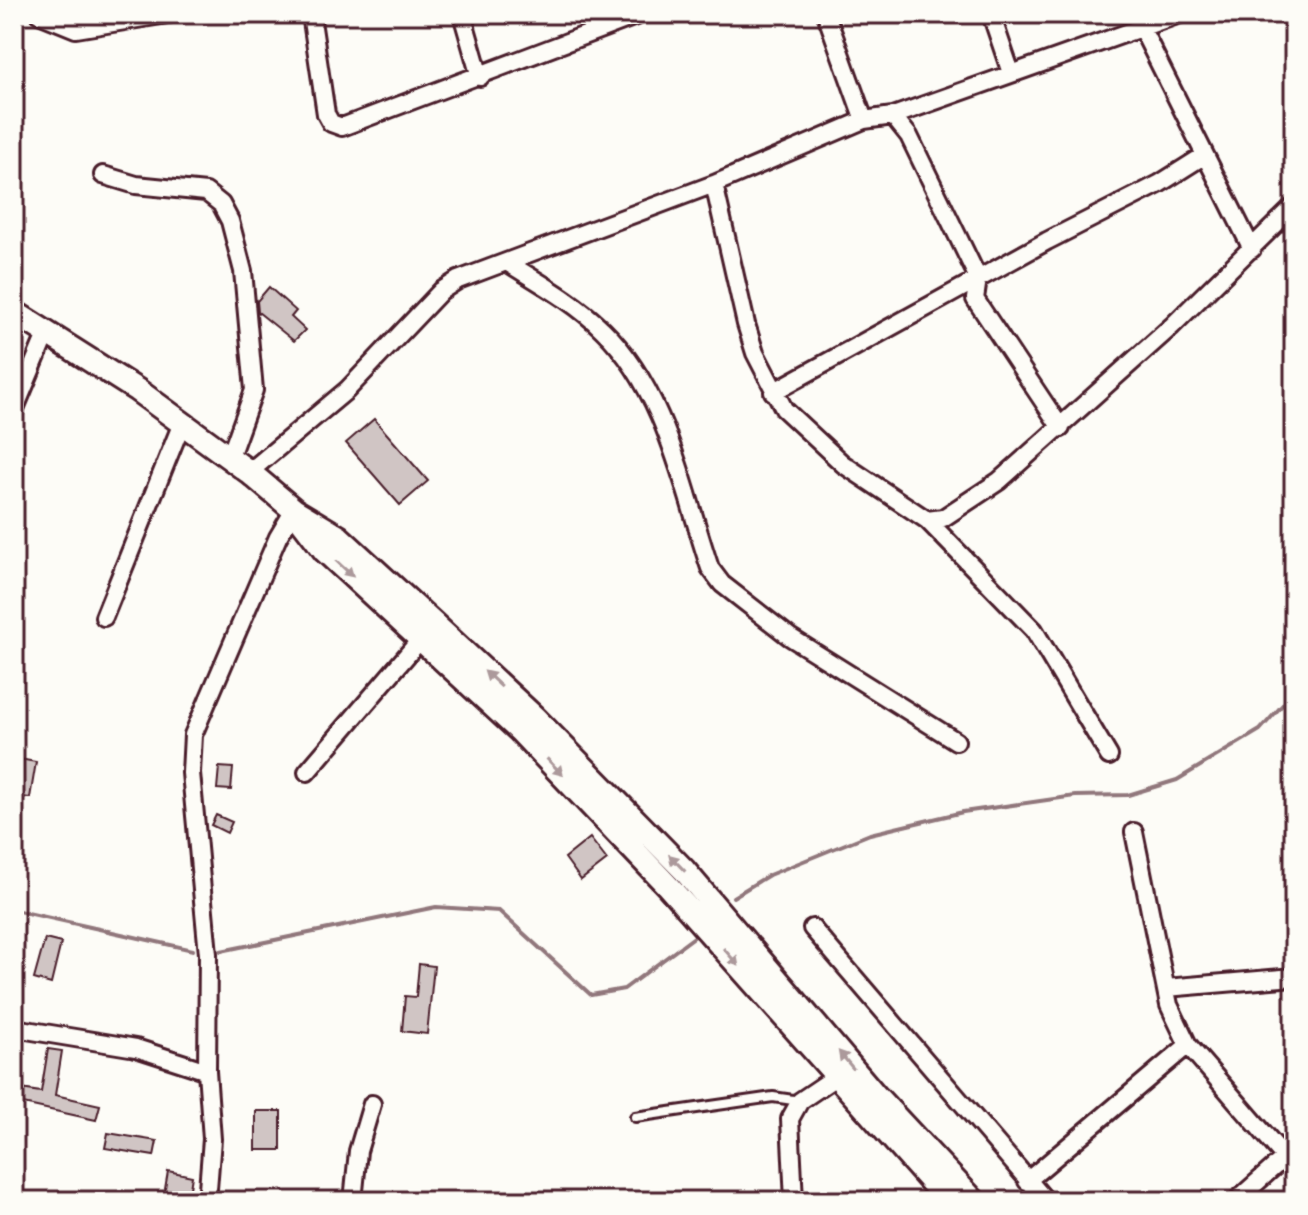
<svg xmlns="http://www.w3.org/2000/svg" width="1308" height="1215" font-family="Mali,sans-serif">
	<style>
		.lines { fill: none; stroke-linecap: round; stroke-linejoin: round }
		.stream { stroke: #91777b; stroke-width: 4 }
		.building { fill: #d0c5c4; stroke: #4a1f2b; stroke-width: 2 }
		.lane-casing { stroke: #4a1f2b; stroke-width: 14 }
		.street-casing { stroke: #4a1f2b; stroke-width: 22 }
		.secondary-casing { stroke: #4a1f2b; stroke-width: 28 }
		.lane { stroke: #fdfcf7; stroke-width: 8 }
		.street { stroke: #fdfcf7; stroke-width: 16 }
		.secondary { stroke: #fdfcf7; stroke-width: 22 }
		.oneway { fill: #ac999b }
	</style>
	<rect width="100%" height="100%" fill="#fdfcf7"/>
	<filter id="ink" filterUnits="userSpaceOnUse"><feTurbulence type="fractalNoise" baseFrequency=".0125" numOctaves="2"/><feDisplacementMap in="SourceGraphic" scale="16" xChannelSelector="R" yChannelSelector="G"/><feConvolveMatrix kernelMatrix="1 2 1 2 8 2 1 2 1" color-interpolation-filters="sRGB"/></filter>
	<g filter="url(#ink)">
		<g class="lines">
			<path class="stream" d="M733,897L769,875L870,834L963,812L1075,796L1128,795L1177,780L1260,730L1294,692
				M14,910L193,950
				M221,951L436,907L499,911L591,995L624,989L694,937"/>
		</g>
		<path class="building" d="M269,287L296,311L291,317L305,330L294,341L258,312L257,301Z
			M374,419L428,481L400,505L346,443Z
			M14,758L36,762L30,798L14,796Z
			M219,767L233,768L231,790L217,789Z
			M216,815L232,822L227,833L211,825Z
			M590,838L607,860L581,880L565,858Z
			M45,939L61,943L51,984L34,979Z
			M419,964L434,966L427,1034L402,1031L405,996L416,997Z
			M48,1049L62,1051L55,1095L100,1105L96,1120L14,1102V1088L41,1092Z
			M256,1111H281V1150H256Z
			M108,1133L157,1141L154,1156L105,1148Z
			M168,1171L192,1176L188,1201H163Z"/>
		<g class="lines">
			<defs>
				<path id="lane" d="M635,1117L773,1097L800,1101"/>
				<path id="street" d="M39,14L76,29L168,14
					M311,14L326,114L331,123L342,127L641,14
					M462,14L480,77
					M826,14L864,120
					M991,14L1011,73
					M1141,27L1252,249
					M893,116L909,136L978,278L975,299L1061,428
					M103,175L136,185L206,192L221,204L230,221L243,271L254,390L229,459
					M714,184L746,324L755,353L784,409L843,464L927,520L943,518L999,481L1172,326L1294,206
					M508,263C540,283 576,303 603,330C666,391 683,488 710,568L722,584L790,637L956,741
					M773,392L1047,241L1159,184L1205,155
					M14,411L47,332
					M249,472L347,390L441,291L458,280L714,184L864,120L893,116L1180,14
					M927,520L1034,630L1109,756
					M104,617L182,423
					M307,772L420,640
					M1134,832L1169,1005L1188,1045L1294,1168
					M812,928L1046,1201
					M1166,988L1294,977
					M14,1028L136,1048L207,1071
					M1027,1181L1188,1045
					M207,1201L212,1139L207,1071L208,954L191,773L193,735L278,537L294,510
					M353,1201L358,1151L372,1104
					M794,1201L790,1119L800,1101L837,1076
					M1236,1201L1294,1149"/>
				<path id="secondary" d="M14,312L137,390L249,472L294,510L339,537L434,624L534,717L684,870L876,1096L974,1201
					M302,521L325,551L520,731L667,885L948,1201"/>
			</defs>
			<use href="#lane" class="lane-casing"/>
			<use href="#street" class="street-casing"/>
			<use href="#secondary" class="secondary-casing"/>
			<use href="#lane" class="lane"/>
			<use href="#street" class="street"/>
			<use href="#secondary" class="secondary"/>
		</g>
		<defs><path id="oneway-solid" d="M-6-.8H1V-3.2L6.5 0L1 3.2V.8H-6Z" transform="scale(2)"/></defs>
		<g class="oneway">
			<use href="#oneway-solid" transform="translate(345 569) rotate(43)"/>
			<use href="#oneway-solid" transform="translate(493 679) rotate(-137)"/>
			<use href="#oneway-solid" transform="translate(555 767) rotate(46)"/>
			<use href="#oneway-solid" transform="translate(677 863) rotate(-134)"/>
			<use href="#oneway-solid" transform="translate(731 957) rotate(49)"/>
			<use href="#oneway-solid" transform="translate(846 1060) rotate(-130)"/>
		</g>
	</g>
	<rect width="1308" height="1215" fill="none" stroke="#fdfcf7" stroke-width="48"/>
	<rect x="24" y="24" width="1260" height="1167" fill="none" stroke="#4a1f2b" stroke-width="3" filter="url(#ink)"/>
</svg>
